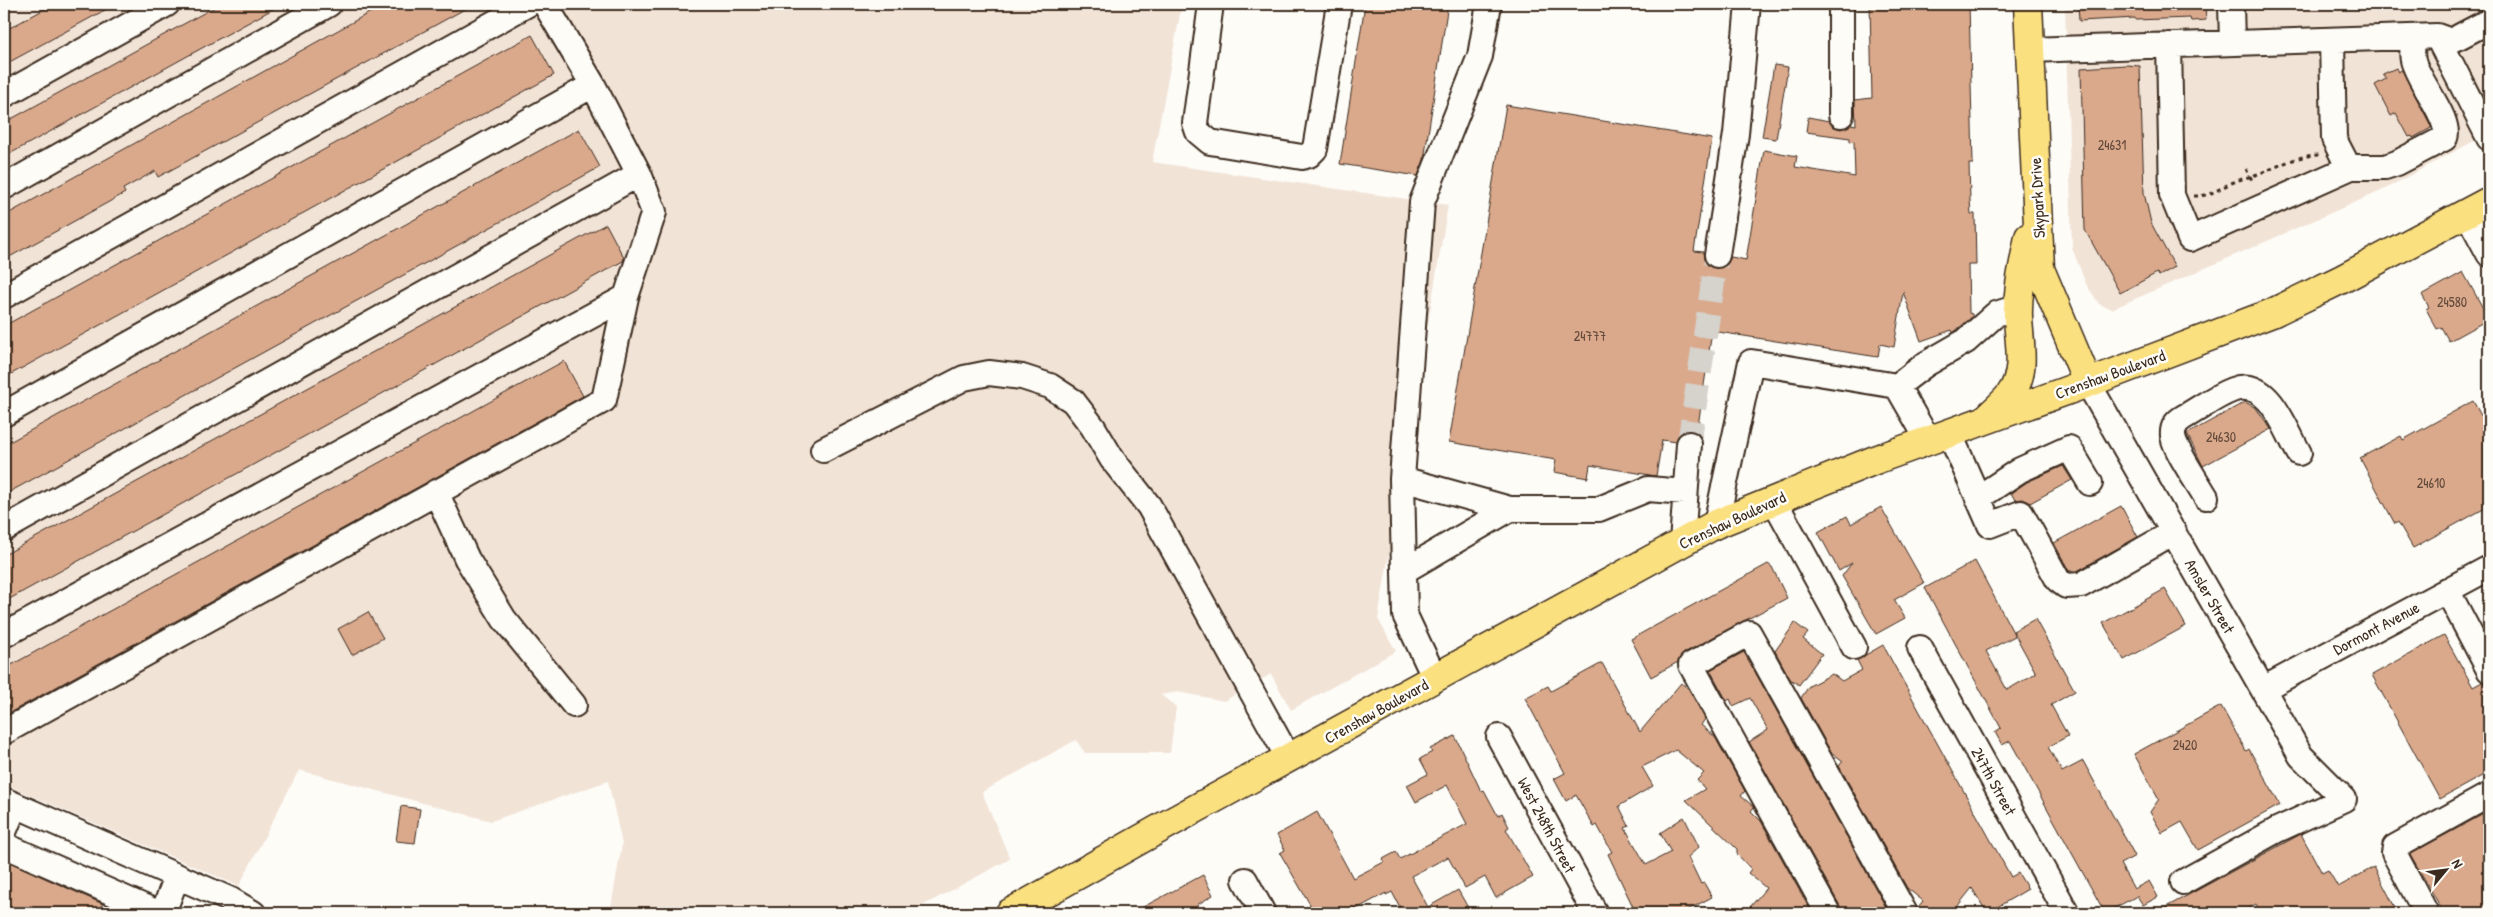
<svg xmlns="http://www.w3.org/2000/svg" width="2493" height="917" font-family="'Patrick Hand',sans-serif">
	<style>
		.built { fill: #f2e3d7 }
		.building { fill: #daa98c; stroke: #3b2a1e }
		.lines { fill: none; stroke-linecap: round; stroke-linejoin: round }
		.minor-tunnel { stroke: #d6d2cc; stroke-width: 24; stroke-dasharray: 24 12; stroke-linecap: butt }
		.minor-casing { stroke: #3b2a1e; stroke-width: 28 }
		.major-casing { stroke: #3b2a1e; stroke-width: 31 }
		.path { stroke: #3b2a1e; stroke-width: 3; stroke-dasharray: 4 4; stroke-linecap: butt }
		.minor { stroke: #fdfcf7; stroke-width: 24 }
		.major { stroke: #fbe080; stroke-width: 28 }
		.labels { text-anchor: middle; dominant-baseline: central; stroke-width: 5; stroke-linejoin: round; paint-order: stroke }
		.number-label { font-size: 14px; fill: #634a3a }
		.street-label { font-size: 16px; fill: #3b2a1e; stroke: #fdfcf7 }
	</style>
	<rect width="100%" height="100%" fill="#fdfcf7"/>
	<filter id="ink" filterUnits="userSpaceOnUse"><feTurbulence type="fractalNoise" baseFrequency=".02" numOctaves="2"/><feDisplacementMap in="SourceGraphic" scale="10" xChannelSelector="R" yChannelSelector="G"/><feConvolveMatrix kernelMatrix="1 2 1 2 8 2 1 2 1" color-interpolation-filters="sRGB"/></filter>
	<g filter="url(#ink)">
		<path class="built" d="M4,4H1182L1152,162L1448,205L1378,619L1396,651L1291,710L1271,674L1224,701L1178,692L1161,695L1176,707L1170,753H1085L1076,740L982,792L1010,859L909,913H610L622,844L608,781L491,821L299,770L239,886L4,784Z
			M2065,4H2489V133L2381,191L2112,309L2099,304L2086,284L2072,248Z"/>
		<path class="building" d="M54,4H116L4,65V31Z
			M220,4H282L4,157V123Z
			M385,4H474L158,177L155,171L123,189L125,193L4,260V216Z
			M1365,4H1448L1424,160L1418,176L1340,164Z
			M1870,4H1969L1973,164H1969L1970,200L1971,214H1975L1976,265H1968L1969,313L1972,314V317L1953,333L1952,330L1921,341L1903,292L1894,347L1880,344L1878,357L1712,331L1697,433L1690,430L1683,431L1676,442L1662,440L1656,476L1590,465L1588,478L1554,472L1556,460L1449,442L1506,105L1712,139L1694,251L1703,252L1704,260L1709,266L1721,268L1727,264L1731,257L1746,260L1764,150L1797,156L1795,167L1855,177L1854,141L1850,142V138L1806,132L1808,117L1829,121L1834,127L1841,129L1851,124L1856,125L1855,100L1872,98Z
			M2078,4H2205L2206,20L2191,21L2190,18L2135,20V18L2079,21Z
			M532,35L554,75L4,378V326Z
			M1774,65L1788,67L1776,139L1762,137Z
			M2126,65L2140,66L2144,193L2151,223L2175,267L2159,276L2157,273L2120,293L2085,230L2081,68Z
			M2396,68L2398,72L2402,70L2431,126V128L2413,138L2412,136L2409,137L2396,113L2391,116L2375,85L2386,79L2383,74Z
			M579,129L600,167L4,495V445Z
			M606,224L624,258L623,261L4,602V555Z
			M2463,272L2489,319L2449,341L2441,327L2437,329L2426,309L2429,307L2422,295Z
			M564,361L583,396L11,712L4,699V669Z
			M2473,401L2489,430V506L2413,548L2398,522L2395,524L2360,458L2401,436L2403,440Z
			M2245,402L2256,408L2271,429L2203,466L2187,434Z
			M2063,466L2072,480L2030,503L2023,499L2015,500L2011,493L2027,482Z
			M2121,506L2138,537L2077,571H2069L2054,543Z
			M1881,507L1924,583L1894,600L1905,618L1876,634L1842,576L1852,563L1839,571L1818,532L1847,516L1851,524Z
			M1975,561L2015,636L1986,651L2007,690L2036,673L2013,631L2035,619L2075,691L2051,705L2068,736L2048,747L2062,772L2083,761L2135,856L2120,864L2134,889L2149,881L2158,897L2143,905L2137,896L2105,913L2010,741L2002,745L1995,732L2001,728L1925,588Z
			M1768,564L1772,567L1787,598L1684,653L1678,662L1651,677L1631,639Z
			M2165,589L2186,626L2124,660L2103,623Z
			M368,612L383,638L352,655L338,629Z
			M1795,623L1808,633L1803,639L1822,654L1799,685L1790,679L1775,651Z
			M2444,635L2473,687L2482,682L2489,684V772L2440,799L2372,675Z
			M1883,645L2011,877L2018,873L2028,889L1987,913L1972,888L1952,913H1926L1918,907L1923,901L1907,888L1839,766L1843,761L1831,752L1801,698L1809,686L1832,674L1842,681L1862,670L1857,660Z
			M1744,652L1887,909L1880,913H1842L1840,906L1749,742L1768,730L1750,698L1733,706L1730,699L1727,701L1710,670Z
			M1602,663L1640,732L1681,683L1689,689L1705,719L1701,725L1715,737L1745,791L1741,796L1754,807L1751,811L1761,821L1812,913H1745L1766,888L1748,873L1751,869L1737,854V849L1686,800L1705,789L1697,780L1704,773L1676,750L1642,767L1653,786L1619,806L1629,826L1625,828L1646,865L1671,852L1660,833L1684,817L1699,847L1688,857L1701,884L1704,883L1712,897L1682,913H1636L1608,854L1612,852L1597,825L1594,827L1576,795L1566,801L1554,779L1565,773L1525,698L1548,686L1551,691Z
			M2221,706L2246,751L2249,749L2280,805L2198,850L2182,822L2162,833L2150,812L2159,799L2134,754Z
			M1455,736L1481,791L1484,790L1498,816L1502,813L1509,827L1506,829L1533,877L1496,898L1485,877L1465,888L1448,857L1411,876L1428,907L1458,890L1471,913H1403L1392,892L1386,895V893L1349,913H1315L1280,853L1285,850L1277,835L1317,812L1353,878L1384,862L1383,859L1396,852L1400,859L1467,824L1447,785L1416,802L1407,785L1428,774L1420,759L1432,752L1430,749Z
			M401,806L420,809L415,843L396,841Z
			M2489,811V825L2485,828L2489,835V913H2444L2410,854Z
			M2301,834L2322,873L2328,870L2338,887L2374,867L2398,913H2261L2256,904L2240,913H2155Z
			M7,861L103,904L98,913H4V869Z
			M1203,875L1213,895L1197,905L1201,913H1132Z"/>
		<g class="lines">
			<path class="minor-tunnel" d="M1689,444L1717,255"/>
			<defs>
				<path id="minor" d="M545,4L593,85
					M1211,4L1195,123L1198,132L1210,142L1302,157L1309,155L1315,149L1339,4
					M1489,4L1480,56L1422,202L1402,479L1510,509H1599L1648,489L1685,492
					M1841,4V115
					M2231,4L2232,43
					M2437,36L2489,138
					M2169,45L2172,195L2190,239L2349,168L2334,139L2332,40
					M2029,50L2437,36L2451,41L2489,21
					M4,95L167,4
					M2348,167H2385L2397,163L2445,138C2452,120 2418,82 2413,60C2411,53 2413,44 2414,37
					M4,187L329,4
					M2467,213L2489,254
					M1717,255L1736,134L1748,4
					M4,296L528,4
					M2088,383L2301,756L2344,799L2277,830L2183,882
					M1897,386L1928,440
					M4,414L593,85L639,174
					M1949,432L1990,525L2021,513L2058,580L2066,586L2081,585L2174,532
					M823,450L964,378L989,373L1022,377L1050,386L1073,401L1093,427L1112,459L1149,506L1289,759
					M1402,479L1404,571L1510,509
					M436,492L467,559L504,619L574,705
					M2206,497C2198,483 2175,450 2173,436C2172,427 2177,421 2184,417C2200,408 2216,396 2232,390C2269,376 2285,429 2299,453
					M1978,498L2020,470L2069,448L2090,483
					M1774,500L1854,647
					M1716,524L1751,362L1897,386L1926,364L1966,341L1996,314L2018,307
					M4,529L639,174L654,212L626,297
					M1682,543L1689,444
					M1404,571L1405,615L1435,679
					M2447,590L2489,670
					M4,635L626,297L604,400L4,732
					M1920,648L2067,913
					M2263,689L2489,568
					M1499,737L1595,913
					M4,800L231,900L253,913
					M4,832L15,805
					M4,845L158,913
					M1245,880L1263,913
					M163,913L177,876
					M1828,913L1691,665L1749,633L1905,913
					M2426,913L2394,853L2395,847L2489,795"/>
				<path id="major" d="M2028,4L2040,269L2088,383
					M1988,417C1995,410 2004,403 2010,395C2027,372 2019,344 2018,317C2017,290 2024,264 2029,237
					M1010,913L1166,825L1716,524L1875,460L2088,383L2272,313L2342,279L2489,201"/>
			</defs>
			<use href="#minor" class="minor-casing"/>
			<use href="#major" class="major-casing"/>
			<path class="path" d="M2246,169L2252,180
				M2194,196C2210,197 2219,188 2234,182C2243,178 2254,176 2263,172C2282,165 2298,155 2319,155"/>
			<use href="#minor" class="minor"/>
			<use href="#major" class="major"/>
		</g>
	</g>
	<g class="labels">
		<g class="number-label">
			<text x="2112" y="144">24631</text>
			<text x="2452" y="301">24580</text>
			<text x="1590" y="335">24777</text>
			<text x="2221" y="436">24630</text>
			<text x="2431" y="482">24610</text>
			<text x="2185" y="744">2420</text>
		</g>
		<g class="street-label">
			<text transform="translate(2037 198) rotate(-93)">Skypark Drive</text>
			<text transform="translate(2110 374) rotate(-20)">Crenshaw Boulevard</text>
			<text transform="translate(1732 520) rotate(-25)">Crenshaw Boulevard</text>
			<text transform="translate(2210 596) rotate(60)">Amsler Street</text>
			<text transform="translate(2376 628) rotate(-28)">Dormont Avenue</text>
			<text transform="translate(1376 711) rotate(-29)">Crenshaw Boulevard</text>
			<text transform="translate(1994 781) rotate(61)">247th Street</text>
			<text transform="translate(1547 825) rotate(62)">West 248th Street</text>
		</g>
	</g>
	<rect width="2493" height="917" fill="none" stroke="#fdfcf7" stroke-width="20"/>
	<rect x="10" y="10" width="2473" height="897" fill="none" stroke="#3b2a1e" stroke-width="2" filter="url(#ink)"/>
	<g transform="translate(2446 870) rotate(61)" stroke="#fdfcf7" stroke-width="4" paint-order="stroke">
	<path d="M0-4L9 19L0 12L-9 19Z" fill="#3b2a1e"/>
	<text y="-8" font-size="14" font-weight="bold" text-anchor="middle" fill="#3b2a1e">N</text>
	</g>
</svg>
